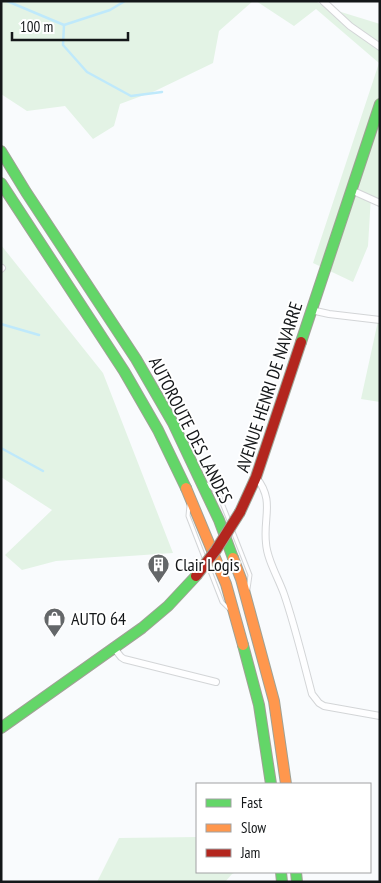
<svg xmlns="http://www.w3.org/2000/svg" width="381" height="883" font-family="'PT Sans Narrow',sans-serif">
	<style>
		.green { fill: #e3f3e5 }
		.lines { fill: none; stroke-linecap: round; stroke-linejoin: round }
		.stream { stroke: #bfe9fb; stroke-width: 2.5 }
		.lane-casing { stroke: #d3d5d7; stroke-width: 5 }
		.street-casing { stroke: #d3d5d7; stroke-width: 8 }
		.fast-casing { stroke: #9fa194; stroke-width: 12 }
		.slow-casing { stroke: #9fa194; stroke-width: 12 }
		.jam-casing { stroke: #9fa194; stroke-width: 12 }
		.lane { stroke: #fefeff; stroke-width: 3 }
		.street { stroke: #fefeff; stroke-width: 6 }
		.fast { stroke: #63d668; stroke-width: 10 }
		.slow { stroke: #ff974d; stroke-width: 10 }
		.jam { stroke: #b3261e; stroke-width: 10 }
		.jam-bridge-casing { stroke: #9fa194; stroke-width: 12; stroke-linecap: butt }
		.jam-bridge { stroke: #b3261e; stroke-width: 10 }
		.labels { text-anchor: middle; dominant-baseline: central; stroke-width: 4; stroke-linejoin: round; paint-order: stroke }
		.street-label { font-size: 18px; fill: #141719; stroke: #fff }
		.poi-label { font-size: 18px; fill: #141719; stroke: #fff; text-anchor: start }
	</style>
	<rect width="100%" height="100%" fill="#f9fbfd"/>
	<path class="green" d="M1,1H253L219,31L213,63L155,91L120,104L114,126L93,139L65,106L27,111L1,94Z
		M256,1H315L328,8L380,24V199L371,196L368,246L353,282L313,263L379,63L316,9L294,26Z
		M1,245L103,373L173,553L56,561L22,570L5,555L52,510L1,477Z
		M378,321L380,322V402L361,399Z
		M197,837V872H236L232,874L225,882H97L119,838Z"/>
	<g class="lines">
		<path class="stream" d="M7,1L64,25L110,10L125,1
			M64,25L63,45L87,72L131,96L162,92
			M1,324L39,335
			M1,448L43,471"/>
		<defs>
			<path id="lane" d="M207,484L218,493L230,523
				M189,505L188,516L205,560
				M232,529L250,575L248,589
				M208,566L222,602L229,609"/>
			<path id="street" d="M323,1L350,26L380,47
				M351,190L380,203
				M1,269L2,268
				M311,310L329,314L380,320
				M256,477C275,501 263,516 266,543C267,560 278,577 284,594C295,626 303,660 312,694L319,703L324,706L380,716
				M114,648L121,657L124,659L216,682"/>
			<path id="fast" d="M1,151L26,192L136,359L173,423L219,520L233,558
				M1,183L124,371L158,430L186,488
				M301,342L380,104
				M243,645L259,705L271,784
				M1,728L142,628L168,606L196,576
				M281,872L282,882
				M296,872L297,882"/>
			<path id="slow" d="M186,488L226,584L243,645
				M233,558L241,579L274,701L286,784"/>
			<path id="jam" d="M240,512L256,477L301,342"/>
		</defs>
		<use href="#lane" class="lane-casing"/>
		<use href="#street" class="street-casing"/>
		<use href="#fast" class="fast-casing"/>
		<use href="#slow" class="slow-casing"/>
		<use href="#jam" class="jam-casing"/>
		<use href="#lane" class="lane"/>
		<use href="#street" class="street"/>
		<use href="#fast" class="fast"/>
		<use href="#slow" class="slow"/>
		<use href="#jam" class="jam"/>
		<defs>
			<path id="jam-bridge" d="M196,576L216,550L240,512"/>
		</defs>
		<use href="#jam-bridge" class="jam-bridge-casing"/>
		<use href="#jam-bridge" class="jam-bridge"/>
	</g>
	<defs>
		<symbol id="building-pin" viewBox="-11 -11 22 30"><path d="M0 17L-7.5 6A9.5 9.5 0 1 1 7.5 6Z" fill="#646769" stroke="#fff"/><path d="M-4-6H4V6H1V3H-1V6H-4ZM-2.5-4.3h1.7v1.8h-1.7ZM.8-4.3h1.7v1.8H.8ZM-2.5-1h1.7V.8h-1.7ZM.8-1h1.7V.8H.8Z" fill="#fff"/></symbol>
		<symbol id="shop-pin" viewBox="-11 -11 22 30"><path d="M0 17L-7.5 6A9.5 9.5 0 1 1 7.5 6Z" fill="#646769" stroke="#fff"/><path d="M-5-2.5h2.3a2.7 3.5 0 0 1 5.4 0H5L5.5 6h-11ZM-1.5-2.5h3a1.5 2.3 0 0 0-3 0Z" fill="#fff"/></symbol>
	</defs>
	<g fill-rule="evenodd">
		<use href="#building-pin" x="146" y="552" width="25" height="34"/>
		<use href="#shop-pin" x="42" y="606" width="25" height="34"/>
	</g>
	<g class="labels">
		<g class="street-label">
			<text transform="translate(269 387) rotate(-72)">AVENUE HENRI DE NAVARRE</text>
			<text transform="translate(191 430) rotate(63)">AUTOROUTE DES LANDES</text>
		</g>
		<g class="poi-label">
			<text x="175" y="564">Clair Logis</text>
			<text x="71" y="618">AUTO 64</text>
		</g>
	</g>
	<rect width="381" height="883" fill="none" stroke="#141719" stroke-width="5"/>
	<rect x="196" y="783" width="175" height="90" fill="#ffffff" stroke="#a1a2a3"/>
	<rect x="206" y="799" width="25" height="8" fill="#63d668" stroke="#a1a2a3"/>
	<text x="241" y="808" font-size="15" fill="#141719">Fast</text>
	<rect x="206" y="824" width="25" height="8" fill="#ff974d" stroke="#a1a2a3"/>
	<text x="241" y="833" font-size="15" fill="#141719">Slow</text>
	<rect x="206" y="849" width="25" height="8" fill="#b3261e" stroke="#a1a2a3"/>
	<text x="241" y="858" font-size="15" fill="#141719">Jam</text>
	<path d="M12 32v8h116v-8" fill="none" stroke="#141719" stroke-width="2.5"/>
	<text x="20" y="32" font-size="15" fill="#141719" stroke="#ffffff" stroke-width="4" paint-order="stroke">100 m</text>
</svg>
